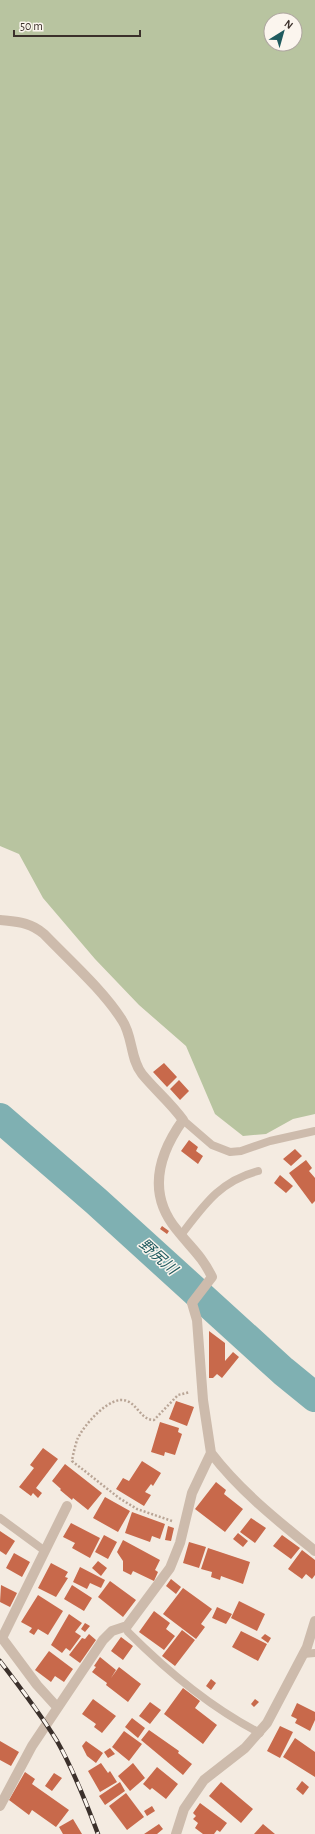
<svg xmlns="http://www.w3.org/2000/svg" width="315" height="1834" font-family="'Alegreya Sans','Noto Sans JP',sans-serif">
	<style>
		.green { fill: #b8c4a0; fill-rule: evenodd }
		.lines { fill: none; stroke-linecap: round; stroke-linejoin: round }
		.river { stroke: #7fb0b2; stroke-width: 30 }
		.building { fill: #c8694b }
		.path { stroke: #b9a596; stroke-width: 2.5; stroke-dasharray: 2 2; stroke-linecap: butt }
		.service { stroke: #cdbbac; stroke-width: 8 }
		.minor { stroke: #cdbbac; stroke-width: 10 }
		.rail-casing { stroke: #3b302b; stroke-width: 4.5 }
		.rail { stroke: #fbf5ee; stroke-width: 3; stroke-dasharray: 9; stroke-linecap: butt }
		.labels { text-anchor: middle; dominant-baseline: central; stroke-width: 3; stroke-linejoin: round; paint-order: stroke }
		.water-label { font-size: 15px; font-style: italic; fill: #1f5a5e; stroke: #fbf5ee }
	</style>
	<rect width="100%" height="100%" fill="#f4ebe1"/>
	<path class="green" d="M0,0H315V1114L293,1119L266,1134L243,1136L215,1114L186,1046L139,1005L95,959L43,898L19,854L0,846ZM271,20H295V44H271Z"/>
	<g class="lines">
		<path class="river" d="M0,1118L96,1201L283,1371L315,1397"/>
	</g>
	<path class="building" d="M164,1063L177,1077L167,1087L153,1072Z
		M179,1080L189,1091L180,1100L170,1089Z
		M189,1140L198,1147L196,1151L203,1156L198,1164L181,1151Z
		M295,1149L302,1156L291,1166L283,1159Z
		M306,1160L312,1168L309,1171L315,1178V1201L312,1204L289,1173Z
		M280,1175L293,1186L286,1193L274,1183Z
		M162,1226L169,1231L167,1234L160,1229Z
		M209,1331L225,1343V1361L233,1352L239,1357L222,1378L217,1374L213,1378H209Z
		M176,1401L194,1407L187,1426L169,1419Z
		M160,1422L179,1428L178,1432L182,1434L175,1455L165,1452L164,1456L151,1452Z
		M43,1448L58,1459L36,1488L42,1493L38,1498L33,1493L31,1496L19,1487L34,1468L30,1465Z
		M142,1461L161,1473L153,1486L151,1484L145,1492L151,1495L144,1506L116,1489L123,1478L129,1481Z
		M65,1464L102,1493L88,1510L73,1498L72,1500L60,1490L61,1489L52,1481Z
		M216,1482L226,1490L224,1494L243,1509L225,1532L195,1509Z
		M105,1497L130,1511L118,1532L93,1518Z
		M132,1512L165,1524L160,1539L152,1536L150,1542L125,1533Z
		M251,1518L266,1528L255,1543L240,1532Z
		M71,1523L100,1538L90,1558L72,1548L75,1543L63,1537Z
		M168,1526L174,1528L171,1541L165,1540Z
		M0,1531L15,1541L6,1555L0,1551Z
		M238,1533L248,1541L243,1547L233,1539Z
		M104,1535L117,1542L108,1559L95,1552Z
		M282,1535L300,1548L291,1559L273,1546Z
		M123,1540L160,1560L155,1570L158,1572L154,1581L133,1571L131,1575L123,1571V1561L117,1552Z
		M189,1542L206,1547L199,1568L183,1563Z
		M208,1548L250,1562L243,1584L221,1576L220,1580L211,1577L212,1572L201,1569Z
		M302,1550L315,1560V1575L312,1579L306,1574L302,1579L288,1569Z
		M14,1553L30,1562L22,1577L6,1568Z
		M98,1561L107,1568L101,1576L92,1568Z
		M51,1563L68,1572L65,1577L68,1578L56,1597L38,1588Z
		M80,1567L105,1580L101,1588L90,1583L87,1589L73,1582Z
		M171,1579L181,1587L176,1594L166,1586Z
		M110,1581L136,1600L123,1617L98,1597Z
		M1,1585L17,1593L10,1607L0,1602Z
		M72,1585L92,1598L84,1611L64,1599Z
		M183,1588L212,1609L201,1624L205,1627L196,1639L163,1614Z
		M38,1595L63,1611L48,1635L38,1629L34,1635L29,1632L32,1628L21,1622Z
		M239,1601L265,1614L257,1631L231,1618Z
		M217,1607L232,1614L226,1624L212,1618Z
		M154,1611L170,1623L166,1629L175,1636L164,1650L139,1632Z
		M69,1614L82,1623L75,1632L81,1636L70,1651L66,1648L62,1653L51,1645Z
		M85,1623L90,1626L85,1632L81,1629Z
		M182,1630L195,1640L175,1666L162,1656Z
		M241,1631L267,1644L258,1661L232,1647Z
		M89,1634L96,1640L80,1663L69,1655L82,1638L85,1639Z
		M265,1634L271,1638L268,1643L261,1638Z
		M121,1637L133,1646L123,1660L111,1651Z
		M49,1651L73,1669L64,1682L55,1676L51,1682L35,1670Z
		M100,1657L116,1670L111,1678L119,1667L141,1684L128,1702L106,1685L107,1683L92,1672L96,1667L94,1666Z
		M211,1679L216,1683L211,1690L206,1686Z
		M183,1688L200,1701L195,1708L217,1725L203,1744L164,1714Z
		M93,1699L116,1716L102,1733L94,1727L96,1724L82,1714Z
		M255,1699L259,1702L254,1707L251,1704Z
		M150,1702L161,1710L150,1724L139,1716Z
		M297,1703L315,1712V1720L310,1731L295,1723L297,1719L291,1716Z
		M132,1718L145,1728L138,1738L125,1727Z
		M280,1726L293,1732L280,1758L267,1751Z
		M149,1730L179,1751L178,1753L192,1764L183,1775L141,1740Z
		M124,1731L142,1744L129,1761L112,1747Z
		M295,1738L315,1752V1777L283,1757Z
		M0,1741L19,1752L11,1766L0,1760Z
		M86,1741L103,1753L96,1763L87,1756L82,1746Z
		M110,1748L115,1754L108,1758L104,1752Z
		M101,1763L108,1773L110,1771L117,1782L100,1792L88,1771Z
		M133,1763L145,1778L130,1791L118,1776Z
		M157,1767L178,1784L166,1799L152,1788L150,1790L143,1784Z
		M25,1772L35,1779L32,1784L69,1810L56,1827L32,1810L29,1815L9,1800Z
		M54,1773L62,1778L52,1791L45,1786Z
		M302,1781L309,1787L303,1795L296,1789Z
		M120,1782L125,1791L105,1805L99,1796Z
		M221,1782L253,1809L241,1823L209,1796Z
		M126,1793L144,1817L127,1830L109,1806Z
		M200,1803L227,1823L220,1832L217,1830L214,1834H203L195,1828L198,1823L193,1819L196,1816L193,1813Z
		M152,1806L155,1811L147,1816L144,1811Z
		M73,1819L82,1834H63L59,1827Z
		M159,1824L163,1829L157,1834H144Z
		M263,1824L275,1834H254Z"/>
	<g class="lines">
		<path class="path" d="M172,1521L137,1509L119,1498L72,1461C73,1454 75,1447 77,1440C83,1426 110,1394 127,1401C138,1405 141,1420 154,1420L178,1395L190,1392"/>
		<path class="service" d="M183,1120L212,1145L230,1152L241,1151L270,1141L315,1131
			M181,1235C204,1205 220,1181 258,1171
			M0,1518L45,1551
			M126,1627L128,1632C165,1669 213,1709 260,1733
			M303,1654L315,1653"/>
		<path class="minor" d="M0,920C18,922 30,922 44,934C69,960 103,990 122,1020C133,1036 130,1059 142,1074C155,1090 171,1103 183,1120C158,1155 147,1194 177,1230C191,1248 202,1256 212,1277L192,1303L197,1320L203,1400L211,1453L192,1493L180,1543L170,1568L127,1626L112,1631L103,1640L32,1746L0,1806
			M211,1453C240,1491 278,1521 315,1551
			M57,1707L37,1685L2,1638L67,1506
			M176,1834L184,1809L204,1780L245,1748L267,1723L307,1647L315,1621"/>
		<defs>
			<path id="rail" d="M0,1661C20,1687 40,1713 57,1741C74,1771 86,1802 98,1834"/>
		</defs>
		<use href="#rail" class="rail-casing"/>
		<use href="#rail" class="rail"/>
	</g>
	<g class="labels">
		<g class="water-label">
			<text transform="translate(158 1257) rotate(42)">野尻川</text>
		</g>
	</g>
	<g transform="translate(283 32) rotate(37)"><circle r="19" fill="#fbf5ee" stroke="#aea6a0"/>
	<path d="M0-3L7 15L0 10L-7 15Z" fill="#1f5a5e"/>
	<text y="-6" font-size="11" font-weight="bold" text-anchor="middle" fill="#3b302b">N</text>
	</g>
	<path d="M14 30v6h126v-6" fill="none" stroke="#3b302b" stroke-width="2"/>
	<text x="20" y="30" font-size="12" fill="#3b302b" stroke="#fbf5ee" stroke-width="3" paint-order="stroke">50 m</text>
</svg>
